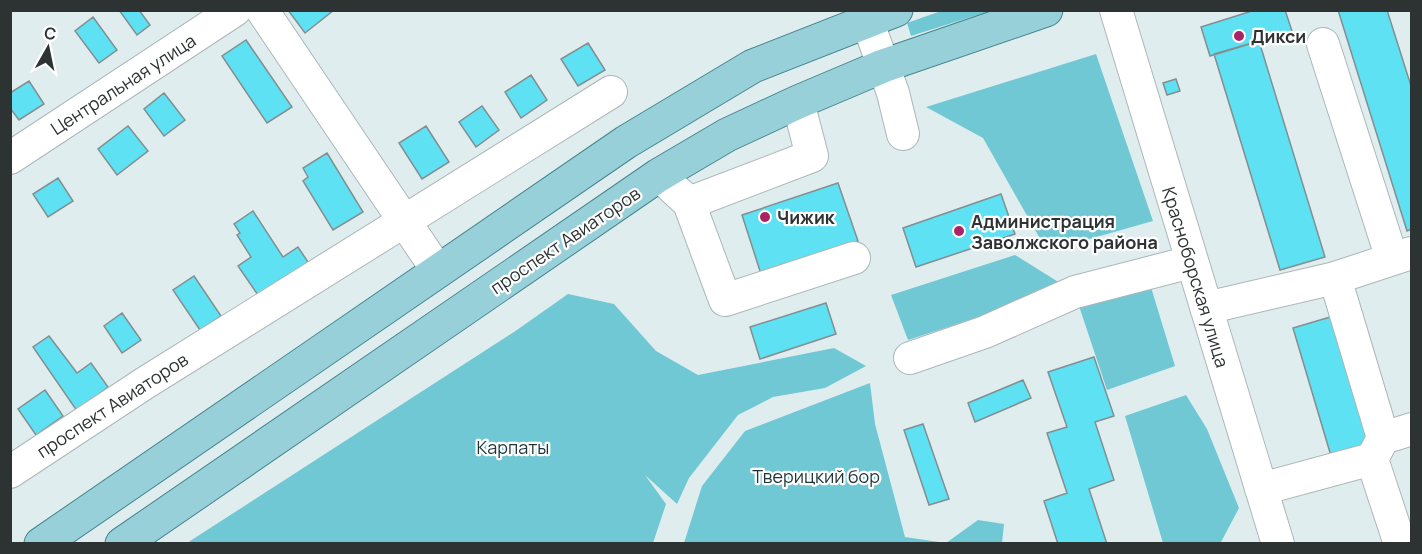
<svg xmlns="http://www.w3.org/2000/svg" width="1422" height="554" font-family="Manrope,sans-serif">
	<style>
		.green { fill: #70c8d4 }
		.building { fill: #5ee1f2; stroke: #838e90; stroke-width: 1.5 }
		.lines { fill: none; stroke-linecap: round; stroke-linejoin: round }
		.minor-casing { stroke: #abb7b9; stroke-width: 34 }
		.major-casing { stroke: #45858d; stroke-width: 35 }
		.minor { stroke: #fff; stroke-width: 32 }
		.major { stroke: #97d0d8; stroke-width: 33 }
		.poi-dot { fill: #ac2365; stroke: #fff; stroke-width: 2 }
		.labels { text-anchor: middle; dominant-baseline: central; stroke-width: 4.5; stroke-linejoin: round; paint-order: stroke }
		.poi-label { font-size: 18px; font-weight: bold; fill: #2d3232; stroke: #fff; text-anchor: start }
		.street-label { font-size: 18px; fill: #2d3232; stroke: #fff }
		.park-label { font-size: 18px; fill: #1e3438; stroke: #fff }
	</style>
	<rect width="100%" height="100%" fill="#e0edee"/>
	<path class="green" d="M944,10H990V11L911,36L907,23Z
		M1096,54L1153,221L1047,251L983,138L926,107Z
		M1015,255L1068,288L908,340L891,295Z
		M1150,284L1175,366L1107,390L1079,306Z
		M568,294L614,304L656,351L698,375L834,348L866,366L825,388L773,397L738,415L689,478L677,504L645,475L666,504L653,543H187L514,332Z
		M870,383L875,424L905,537L946,543L978,520L1004,524L1002,543H684L702,486L745,431Z
		M1186,395L1207,429L1239,508L1221,542L1163,543L1125,416Z"/>
	<path class="building" d="M119,10H139L150,25L137,35Z
		M288,10H334L305,33Z
		M1255,10H1285L1292,31L1210,56L1201,27Z
		M1338,10H1387L1412,89V229L1407,231Z
		M93,17L117,50L99,63L75,31Z
		M246,40L292,107L267,123L222,56Z
		M1259,41L1325,257L1280,270L1214,54Z
		M588,43L605,70L578,86L561,59Z
		M531,75L547,100L521,118L505,92Z
		M1176,79L1180,91L1167,95L1163,83Z
		M29,81L44,104L19,120L10,108V93Z
		M164,93L185,120L164,136L144,109Z
		M482,106L499,130L476,147L459,122Z
		M128,126L148,151L117,175L98,149Z
		M426,126L449,162L422,179L399,143Z
		M327,153L363,212L333,230L303,181L308,177L303,168Z
		M58,178L73,201L48,217L33,194Z
		M838,183L858,241L761,274L742,215Z
		M1001,194L1015,234L916,267L903,228Z
		M253,211L283,257L298,247L310,265L260,298L238,266L251,257L237,235L240,233L234,224Z
		M194,276L221,316L200,330L173,290Z
		M826,303L836,334L760,359L750,327Z
		M122,313L141,340L122,353L104,326Z
		M1337,315L1376,443L1331,456L1293,328Z
		M49,336L77,373L91,363L108,387L77,411L33,347Z
		M1094,357L1114,416L1095,422L1114,480L1089,489L1107,544H1058L1044,501L1067,493L1047,433L1067,427L1048,372Z
		M1023,380L1031,398L975,422L968,403Z
		M45,390L63,416L36,435L18,409Z
		M923,424L949,499L929,505L904,430Z"/>
	<g class="lines">
		<defs>
			<path id="minor" d="M262,10L438,271
				M1116,10L1278,544
				M867,20L893,93L903,134
				M1323,44L1392,259
				M10,158L235,10
				M659,175L689,203L725,300L854,258
				M689,203L812,156L798,102
				M1335,278L1383,438
				M1206,308L1335,278L1411,253
				M910,358L985,332L1075,292L1191,262
				M1372,459L1400,544
				M10,472L145,383L611,92
				M1261,489L1372,459L1383,438L1412,429"/>
			<path id="major" d="M41,544L626,142L753,66L896,10
				M122,544L659,175L727,135L798,102L883,66L1046,10"/>
		</defs>
		<use href="#minor" class="minor-casing"/>
		<use href="#major" class="major-casing"/>
		<use href="#minor" class="minor"/>
		<use href="#major" class="major"/>
	</g>
	<g class="poi-dot">
		<circle cx="1239" cy="36" r="6"/>
		<circle cx="765" cy="217" r="6"/>
		<circle cx="959" cy="231" r="6"/>
	</g>
	<g class="labels">
		<g class="poi-label">
			<text x="1251" y="36">Дикси</text>
			<text x="777" y="217">Чижик</text>
			<text x="971" y="221">Администрация<tspan x="971" dy="21">Заволжского района</tspan></text>
		</g>
		<g class="street-label">
			<text transform="translate(123 84) rotate(-33)">Центральная улица</text>
			<text transform="translate(565 240) rotate(-34)">проспект Авиаторов</text>
			<text transform="translate(1196 277) rotate(73)">Красноборская улица</text>
			<text transform="translate(112 405) rotate(-33)">проспект Авиаторов</text>
		</g>
		<g class="park-label">
			<text x="513" y="447">Карпаты</text>
			<text x="816" y="476">Тверицкий бор</text>
		</g>
	</g>
	<rect width="1422" height="554" fill="none" stroke="#2d3232" stroke-width="24"/>
	<g transform="translate(48 48) rotate(9)" stroke="#ffffff" stroke-width="4.5" paint-order="stroke">
	<path d="M0-4.5L10 22L0 15L-10 22Z" fill="#2d3232"/>
	<text y="-9" font-size="16" font-weight="bold" text-anchor="middle" fill="#2d3232">С</text>
	</g>
</svg>
